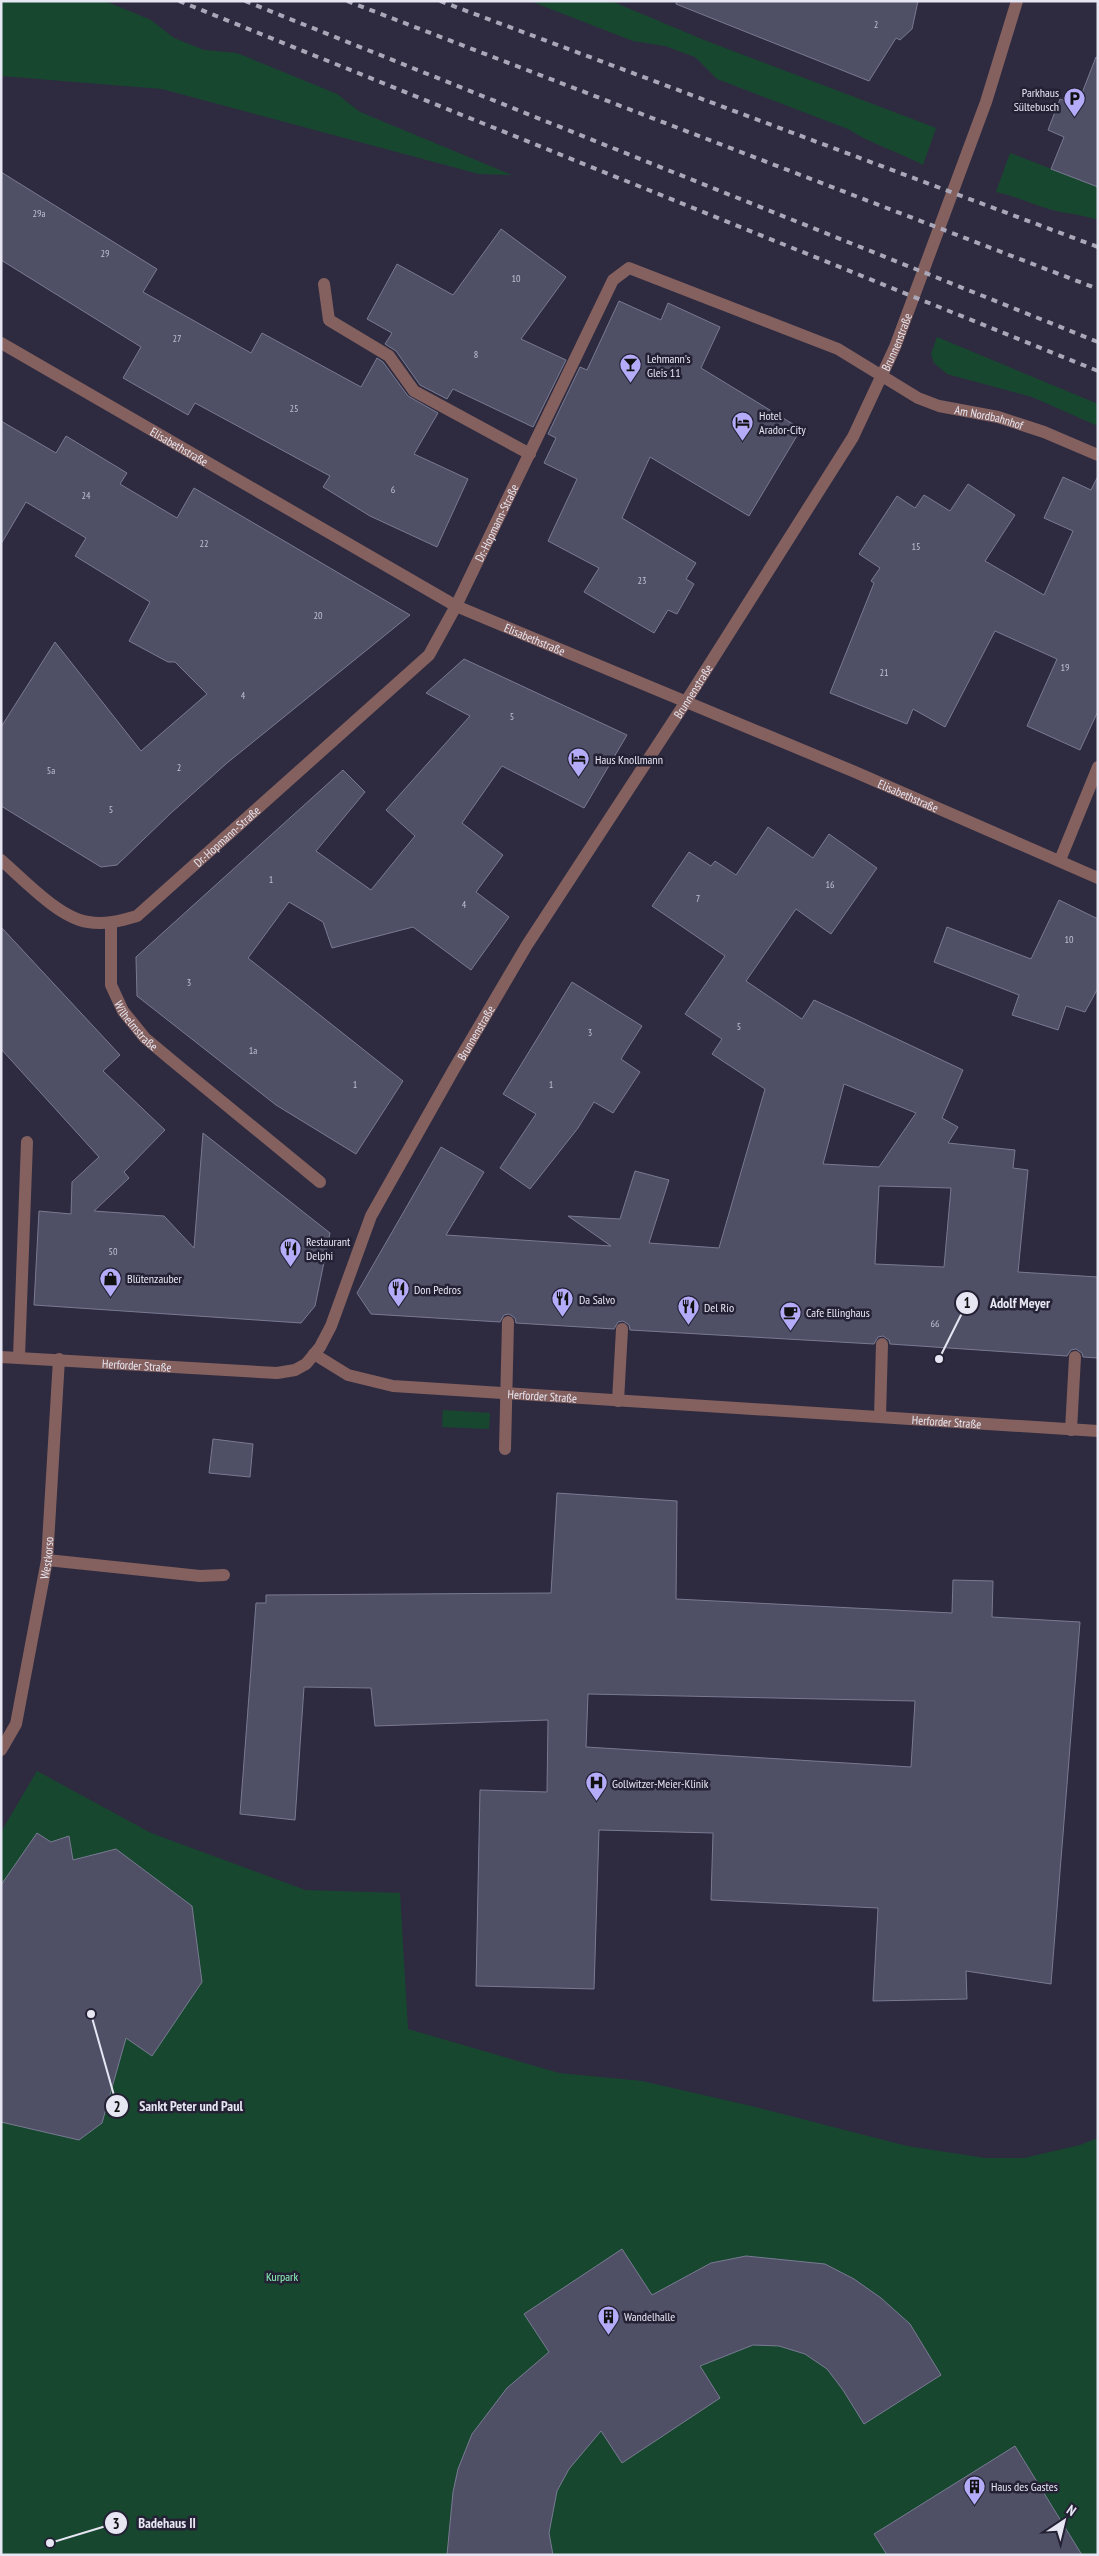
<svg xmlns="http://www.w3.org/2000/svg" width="1099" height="2556" font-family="'PT Sans Narrow',sans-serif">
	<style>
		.green { fill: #17482f }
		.building { fill: #4f5066; stroke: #797a92; fill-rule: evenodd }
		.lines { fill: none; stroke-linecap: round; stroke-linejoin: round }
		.service { stroke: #84615f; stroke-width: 12 }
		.pedestrian { stroke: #84615f; stroke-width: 12 }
		.minor { stroke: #84615f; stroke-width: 12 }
		.rail { stroke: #aaa8b8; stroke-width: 4; stroke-dasharray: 6 6; stroke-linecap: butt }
		.labels { text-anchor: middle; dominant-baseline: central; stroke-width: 5; stroke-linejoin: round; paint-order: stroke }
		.number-label { font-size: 10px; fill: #c1c0d0 }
		.poi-label { font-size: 12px; fill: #e7e6f3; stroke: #242135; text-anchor: start }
		.street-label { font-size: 12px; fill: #e7e6f3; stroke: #242135 }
		.park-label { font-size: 12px; fill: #8df7ba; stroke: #242135 }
		.leader { fill: none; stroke: #e7e6f3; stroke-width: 2 }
		.callout-dot { fill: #e7e6f3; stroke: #242135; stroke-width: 2 }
		.mark-label { font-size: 15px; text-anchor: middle; font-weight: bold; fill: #111 }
		.callout-label { font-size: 14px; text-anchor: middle; font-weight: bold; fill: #e7e6f3; stroke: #242135; stroke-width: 5; stroke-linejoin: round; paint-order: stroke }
	</style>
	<rect width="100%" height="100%" fill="#2e2b40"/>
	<path class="green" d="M1,1H105L151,20L174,38L204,50L237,53L337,94L360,112L512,175L479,174L162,89L1,76Z
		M530,1H611L704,40L936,128L923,165C899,152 871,144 848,129L717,79L695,57L665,46L633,41Z
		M1010,153L1098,187V220C1084,215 1070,214 1056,211C1035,206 1017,196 996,192Z
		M937,337L1098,404V426L1032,397L947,374L934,363L931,354Z
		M443,1410L490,1413L489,1429L442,1427Z
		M37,1771L151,1833L305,1890L400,1893L408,2029L559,2073L642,2081L751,2106L907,2146L985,2158H1024L1080,2145L1098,2138V2555H1V1832Z"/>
	<path class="building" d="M676,1H918L912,29L900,40L896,38L869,81L676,4Z
		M1096,57L1098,58V187L1051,169L1064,137L1048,130L1060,99L1077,106Z
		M1,172L157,269L143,292L251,353L262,333L361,387L377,358L383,362L408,396L438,413L414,454L468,479L437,547L370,516L323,487L330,476L195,403L188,415L123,378L141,347L1,260Z
		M501,229L566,277L521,339L566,360L533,427L453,389L447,399L420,385L396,351L385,344L392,333L367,319L397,264L453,295Z
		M619,301L661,320L668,303L720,327L701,368L801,429L749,516L650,457L622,518L696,563L686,579L694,584L677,614L668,610L654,633L584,592L599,568L548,541L577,479L544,463L556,438L548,434L580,367L587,370Z
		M1,421L56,453L66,436L127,473L120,484L177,518L194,488L410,615L227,763L171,813L117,865L101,867L1,806V727L55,642L141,751L207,694L175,662H168L129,641L150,602L75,556L86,538L26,502L1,544Z
		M1098,476V711L1080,750L1027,726L1057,659L995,631L945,727L913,709L907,724L830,693L874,583L871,581L880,568L859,554L897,496L915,508L924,495L950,511L968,484L1015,515L985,561L1044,595L1073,531L1044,518L1063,477L1091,490Z
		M464,659L627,735L584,808L502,766L462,823L503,855L476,892L509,917L471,970L413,927L332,948L323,922L289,902L248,958L403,1081L356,1154L276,1105L137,996L136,957L343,770L365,792L316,851L371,890L415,836L386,810L470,716L426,693Z
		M768,827L813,858L829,834L877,868L831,934L796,909L746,981L802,1019L814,1000L963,1070L942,1118L958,1127L948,1143L1015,1150L1013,1168L1028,1170L1018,1272L1098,1277V1358L1083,1357L1082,1353L1076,1349L1071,1350L1067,1356L890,1344L889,1340L883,1336L878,1337L874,1344L630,1330L629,1325L623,1321L618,1322L614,1329L516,1323L515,1318L509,1314L504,1315L500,1322L371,1314L357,1293L441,1147L484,1172L446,1235L611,1246L568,1216L620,1219L635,1171L669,1180L649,1243L719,1248L765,1089L712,1054L722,1039L685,1014L725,956L652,906L689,852L711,866L715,861L736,875ZM844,1084L916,1113L879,1167L823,1164ZM879,1186L951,1188L944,1267L875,1264Z
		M1059,900L1098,919V988L1085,1012L1066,1006L1058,1030L1012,1015L1019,995L934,962L947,927L1031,959Z
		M1,927L120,1055L103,1071L165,1130L124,1172L129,1178L94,1211L164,1216L194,1248L203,1133L330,1233L315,1306L301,1323L34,1305L39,1211L71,1214L72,1182L99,1157L1,1049Z
		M572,982L642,1026L621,1059L640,1072L613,1113L594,1102L578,1128L530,1189L500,1168L536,1114L503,1094Z
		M213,1439L253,1444L250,1477L209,1473Z
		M557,1493L677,1501L676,1599L952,1613L953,1580L993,1581L992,1617L1080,1622L1051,1984L966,1971L967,1999L873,2001L878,1908L711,1900L713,1833L599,1830L594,1989L476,1986L480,1790L547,1792L548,1720L375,1726L371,1688L304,1687L295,1820L240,1814L256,1603H266V1595L551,1593ZM588,1694L915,1701L911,1767L586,1747Z
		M37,1833L51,1842L69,1836L73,1860L116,1849L192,1906L202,1982L152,2056L126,2038L102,2123L79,2140L1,2122V1885Z
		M622,2249L652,2295L711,2263L746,2256L825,2264L854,2279L881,2298L910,2324L941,2375L864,2424L843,2390L827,2369L805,2354L779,2346L753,2345L700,2366L720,2398L622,2463L601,2431L569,2469L557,2491L549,2533L553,2555H447L453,2492L458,2469L472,2434L507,2388L549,2352L524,2314Z
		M1015,2446L1082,2555H887L874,2534Z"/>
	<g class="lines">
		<path class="service" d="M324,284L329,320L389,356L414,391L530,454
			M1060,860L1098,767
			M19,1357L27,1142
			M47,1560L200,1576L224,1575"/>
		<g class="pedestrian">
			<path id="s1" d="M314,1354L348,1375L393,1386L1098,1431"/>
			<path d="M618,1401L622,1329"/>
			<path d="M880,1417L882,1344"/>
			<path d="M1071,1430L1075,1357"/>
			<path d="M505,1449L508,1322"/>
		</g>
		<g class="minor">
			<path id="s2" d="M1,343L456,606L855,772L1098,878"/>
			<path id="s3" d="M1,860C23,879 59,918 88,922C105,925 120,921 137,916L429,655L456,606L613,280L629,268L838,349L918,398L939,406L998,417L1044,432L1098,455"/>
			<path id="s4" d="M111,923V985L123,1011L145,1038L175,1063L320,1182"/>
			<path id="s5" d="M1,1357L277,1373L295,1370L306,1364L320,1347L331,1326L371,1216L454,1069L527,945L685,703L853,437L895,347L986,102L1017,1"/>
			<path id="s6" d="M1,1750L16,1724L47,1560L59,1359"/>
		</g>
		<path class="rail" d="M179,1L1098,371
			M245,1L1098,342
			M347,1L1098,289
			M440,1L1098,247"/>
	</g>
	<defs>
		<symbol id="parking-pin" viewBox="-11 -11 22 30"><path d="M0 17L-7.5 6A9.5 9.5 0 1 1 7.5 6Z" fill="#b4acf9" stroke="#242135"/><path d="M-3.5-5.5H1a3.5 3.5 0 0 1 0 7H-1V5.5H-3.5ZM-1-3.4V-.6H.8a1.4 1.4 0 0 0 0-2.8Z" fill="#111"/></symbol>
		<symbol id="bar-pin" viewBox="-11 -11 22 30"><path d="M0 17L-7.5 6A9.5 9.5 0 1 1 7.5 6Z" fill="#b4acf9" stroke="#242135"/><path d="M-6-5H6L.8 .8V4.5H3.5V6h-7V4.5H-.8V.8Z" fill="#111"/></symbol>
		<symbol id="hotel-pin" viewBox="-11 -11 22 30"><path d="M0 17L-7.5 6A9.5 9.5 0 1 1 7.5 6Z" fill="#b4acf9" stroke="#242135"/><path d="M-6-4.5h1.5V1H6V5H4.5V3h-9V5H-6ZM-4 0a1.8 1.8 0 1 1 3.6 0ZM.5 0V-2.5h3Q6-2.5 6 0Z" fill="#111"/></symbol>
		<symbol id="restaurant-pin" viewBox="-11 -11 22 30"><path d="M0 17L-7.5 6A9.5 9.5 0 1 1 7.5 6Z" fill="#b4acf9" stroke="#242135"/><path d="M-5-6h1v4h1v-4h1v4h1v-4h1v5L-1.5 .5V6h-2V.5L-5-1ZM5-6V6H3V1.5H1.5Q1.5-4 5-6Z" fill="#111"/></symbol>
		<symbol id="shop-pin" viewBox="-11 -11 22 30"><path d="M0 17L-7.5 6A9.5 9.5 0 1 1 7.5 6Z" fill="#b4acf9" stroke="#242135"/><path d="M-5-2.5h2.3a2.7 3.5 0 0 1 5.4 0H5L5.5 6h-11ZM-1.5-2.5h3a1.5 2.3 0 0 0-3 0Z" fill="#111"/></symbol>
		<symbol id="cafe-pin" viewBox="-11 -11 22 30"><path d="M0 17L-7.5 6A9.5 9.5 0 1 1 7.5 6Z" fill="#b4acf9" stroke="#242135"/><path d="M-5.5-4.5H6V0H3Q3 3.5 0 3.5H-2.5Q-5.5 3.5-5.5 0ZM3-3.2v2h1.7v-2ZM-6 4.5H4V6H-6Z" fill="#111"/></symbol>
		<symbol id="hospital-pin" viewBox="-11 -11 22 30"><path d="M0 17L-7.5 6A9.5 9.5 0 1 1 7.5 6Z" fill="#b4acf9" stroke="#242135"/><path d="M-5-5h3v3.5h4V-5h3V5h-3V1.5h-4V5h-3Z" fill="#111"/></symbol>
		<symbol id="building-pin" viewBox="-11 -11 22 30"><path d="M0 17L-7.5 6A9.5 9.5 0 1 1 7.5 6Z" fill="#b4acf9" stroke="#242135"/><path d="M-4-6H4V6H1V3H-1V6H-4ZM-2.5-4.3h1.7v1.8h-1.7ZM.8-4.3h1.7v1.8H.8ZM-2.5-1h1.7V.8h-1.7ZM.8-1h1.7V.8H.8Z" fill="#111"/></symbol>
	</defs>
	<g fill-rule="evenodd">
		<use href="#parking-pin" x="1062" y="86" width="25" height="34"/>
		<use href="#bar-pin" x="618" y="352" width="25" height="34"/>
		<use href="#hotel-pin" x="730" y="410" width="25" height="34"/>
		<use href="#hotel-pin" x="566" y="746" width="25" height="34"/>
		<use href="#restaurant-pin" x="278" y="1236" width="25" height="34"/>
		<use href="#shop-pin" x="98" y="1266" width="25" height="34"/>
		<use href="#restaurant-pin" x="386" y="1276" width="25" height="34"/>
		<use href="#restaurant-pin" x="550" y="1286" width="25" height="34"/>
		<use href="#restaurant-pin" x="676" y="1294" width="25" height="34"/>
		<use href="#cafe-pin" x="778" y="1300" width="25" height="34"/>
		<use href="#hospital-pin" x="584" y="1770" width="25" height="34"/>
		<use href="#building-pin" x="596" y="2304" width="25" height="34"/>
		<use href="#building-pin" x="962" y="2474" width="25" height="34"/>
	</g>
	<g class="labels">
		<g class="number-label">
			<text x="876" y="24">2</text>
			<text x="39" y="213">29a</text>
			<text x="105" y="253">29</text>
			<text x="516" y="278">10</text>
			<text x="177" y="338">27</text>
			<text x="476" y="354">8</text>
			<text x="294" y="408">25</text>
			<text x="393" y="489">6</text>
			<text x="86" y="495">24</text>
			<text x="204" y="543">22</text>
			<text x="916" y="546">15</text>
			<text x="642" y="580">23</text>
			<text x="318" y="615">20</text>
			<text x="1065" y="667">19</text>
			<text x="884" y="672">21</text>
			<text x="243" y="695">4</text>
			<text x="512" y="716">5</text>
			<text x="179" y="767">2</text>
			<text x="51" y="770">5a</text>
			<text x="111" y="809">5</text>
			<text x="271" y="879">1</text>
			<text x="830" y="884">16</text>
			<text x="698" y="898">7</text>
			<text x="464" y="904">4</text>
			<text x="1069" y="939">10</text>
			<text x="189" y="982">3</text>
			<text x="739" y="1026">5</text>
			<text x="590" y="1032">3</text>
			<text x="253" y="1050">1a</text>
			<text x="355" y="1084">1</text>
			<text x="551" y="1084">1</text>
			<text x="113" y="1251">50</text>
			<text x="935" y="1323">66</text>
		</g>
		<g class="poi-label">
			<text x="1059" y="92" text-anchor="end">Parkhaus<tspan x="1059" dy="14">Sültebusch</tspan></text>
			<text x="647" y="358">Lehmann's<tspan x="647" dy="14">Gleis 11</tspan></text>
			<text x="759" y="415">Hotel<tspan x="759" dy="14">Arador-City</tspan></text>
			<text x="595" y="759">Haus Knollmann</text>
			<text x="306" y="1241">Restaurant<tspan x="306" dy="14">Delphi</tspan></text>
			<text x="127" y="1278">Blütenzauber</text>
			<text x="414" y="1289">Don Pedros</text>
			<text x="579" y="1299">Da Salvo</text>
			<text x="704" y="1307">Del Rio</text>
			<text x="806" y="1312">Cafe Ellinghaus</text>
			<text x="612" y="1783">Gollwitzer-Meier-Klinik</text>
			<text x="624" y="2316">Wandelhalle</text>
			<text x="991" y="2486">Haus des Gastes</text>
		</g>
		<g class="street-label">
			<text stroke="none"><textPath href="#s5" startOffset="1491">Brunnenstraße</textPath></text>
			<text stroke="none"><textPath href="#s3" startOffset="1379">Am Nordbahnhof</textPath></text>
			<text stroke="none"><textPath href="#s2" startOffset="206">Elisabethstraße</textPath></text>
			<text stroke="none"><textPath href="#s3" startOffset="698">Dr.-Hopmann-Straße</textPath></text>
			<text stroke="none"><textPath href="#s2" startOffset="611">Elisabethstraße</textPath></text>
			<text stroke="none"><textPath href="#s5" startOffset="1086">Brunnenstraße</textPath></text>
			<text stroke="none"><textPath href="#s2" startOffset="1016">Elisabethstraße</textPath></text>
			<text stroke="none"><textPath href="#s3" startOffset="278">Dr.-Hopmann-Straße</textPath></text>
			<text stroke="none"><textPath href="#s4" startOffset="110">Wilhelmstraße</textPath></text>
			<text stroke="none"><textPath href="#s5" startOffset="681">Brunnenstraße</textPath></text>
			<text stroke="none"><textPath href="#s5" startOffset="136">Herforder Straße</textPath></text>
			<text stroke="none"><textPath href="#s1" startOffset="236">Herforder Straße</textPath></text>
			<text stroke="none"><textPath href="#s1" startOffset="641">Herforder Straße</textPath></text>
			<text stroke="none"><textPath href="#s6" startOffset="199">Westkorso</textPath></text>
		</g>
		<g class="park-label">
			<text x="282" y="2276">Kurpark</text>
		</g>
	</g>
	<path class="leader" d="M939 1359L967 1303M91 2014L117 2106M50 2543L116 2523"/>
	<g class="callout-dot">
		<circle cx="939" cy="1359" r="5"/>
		<circle cx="91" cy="2014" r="5"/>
		<circle cx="50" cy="2543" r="5"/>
		<circle cx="967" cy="1303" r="12"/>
		<circle cx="117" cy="2106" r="12"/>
		<circle cx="116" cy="2523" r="12"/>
	</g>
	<g class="mark-label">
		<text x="967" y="1308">1</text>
		<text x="117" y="2112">2</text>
		<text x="116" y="2529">3</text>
	</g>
	<g class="callout-label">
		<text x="1020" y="1308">Adolf Meyer</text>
		<text x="191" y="2111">Sankt Peter und Paul</text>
		<text x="167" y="2528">Badehaus II</text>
	</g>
	<rect width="1099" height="2556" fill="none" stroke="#e7e6f3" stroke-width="5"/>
	<g transform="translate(1064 2521) rotate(35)" stroke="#242135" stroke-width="4" paint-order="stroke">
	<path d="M0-4L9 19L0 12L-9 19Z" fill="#e7e6f3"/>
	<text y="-8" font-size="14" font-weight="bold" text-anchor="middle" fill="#e7e6f3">N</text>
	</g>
</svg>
